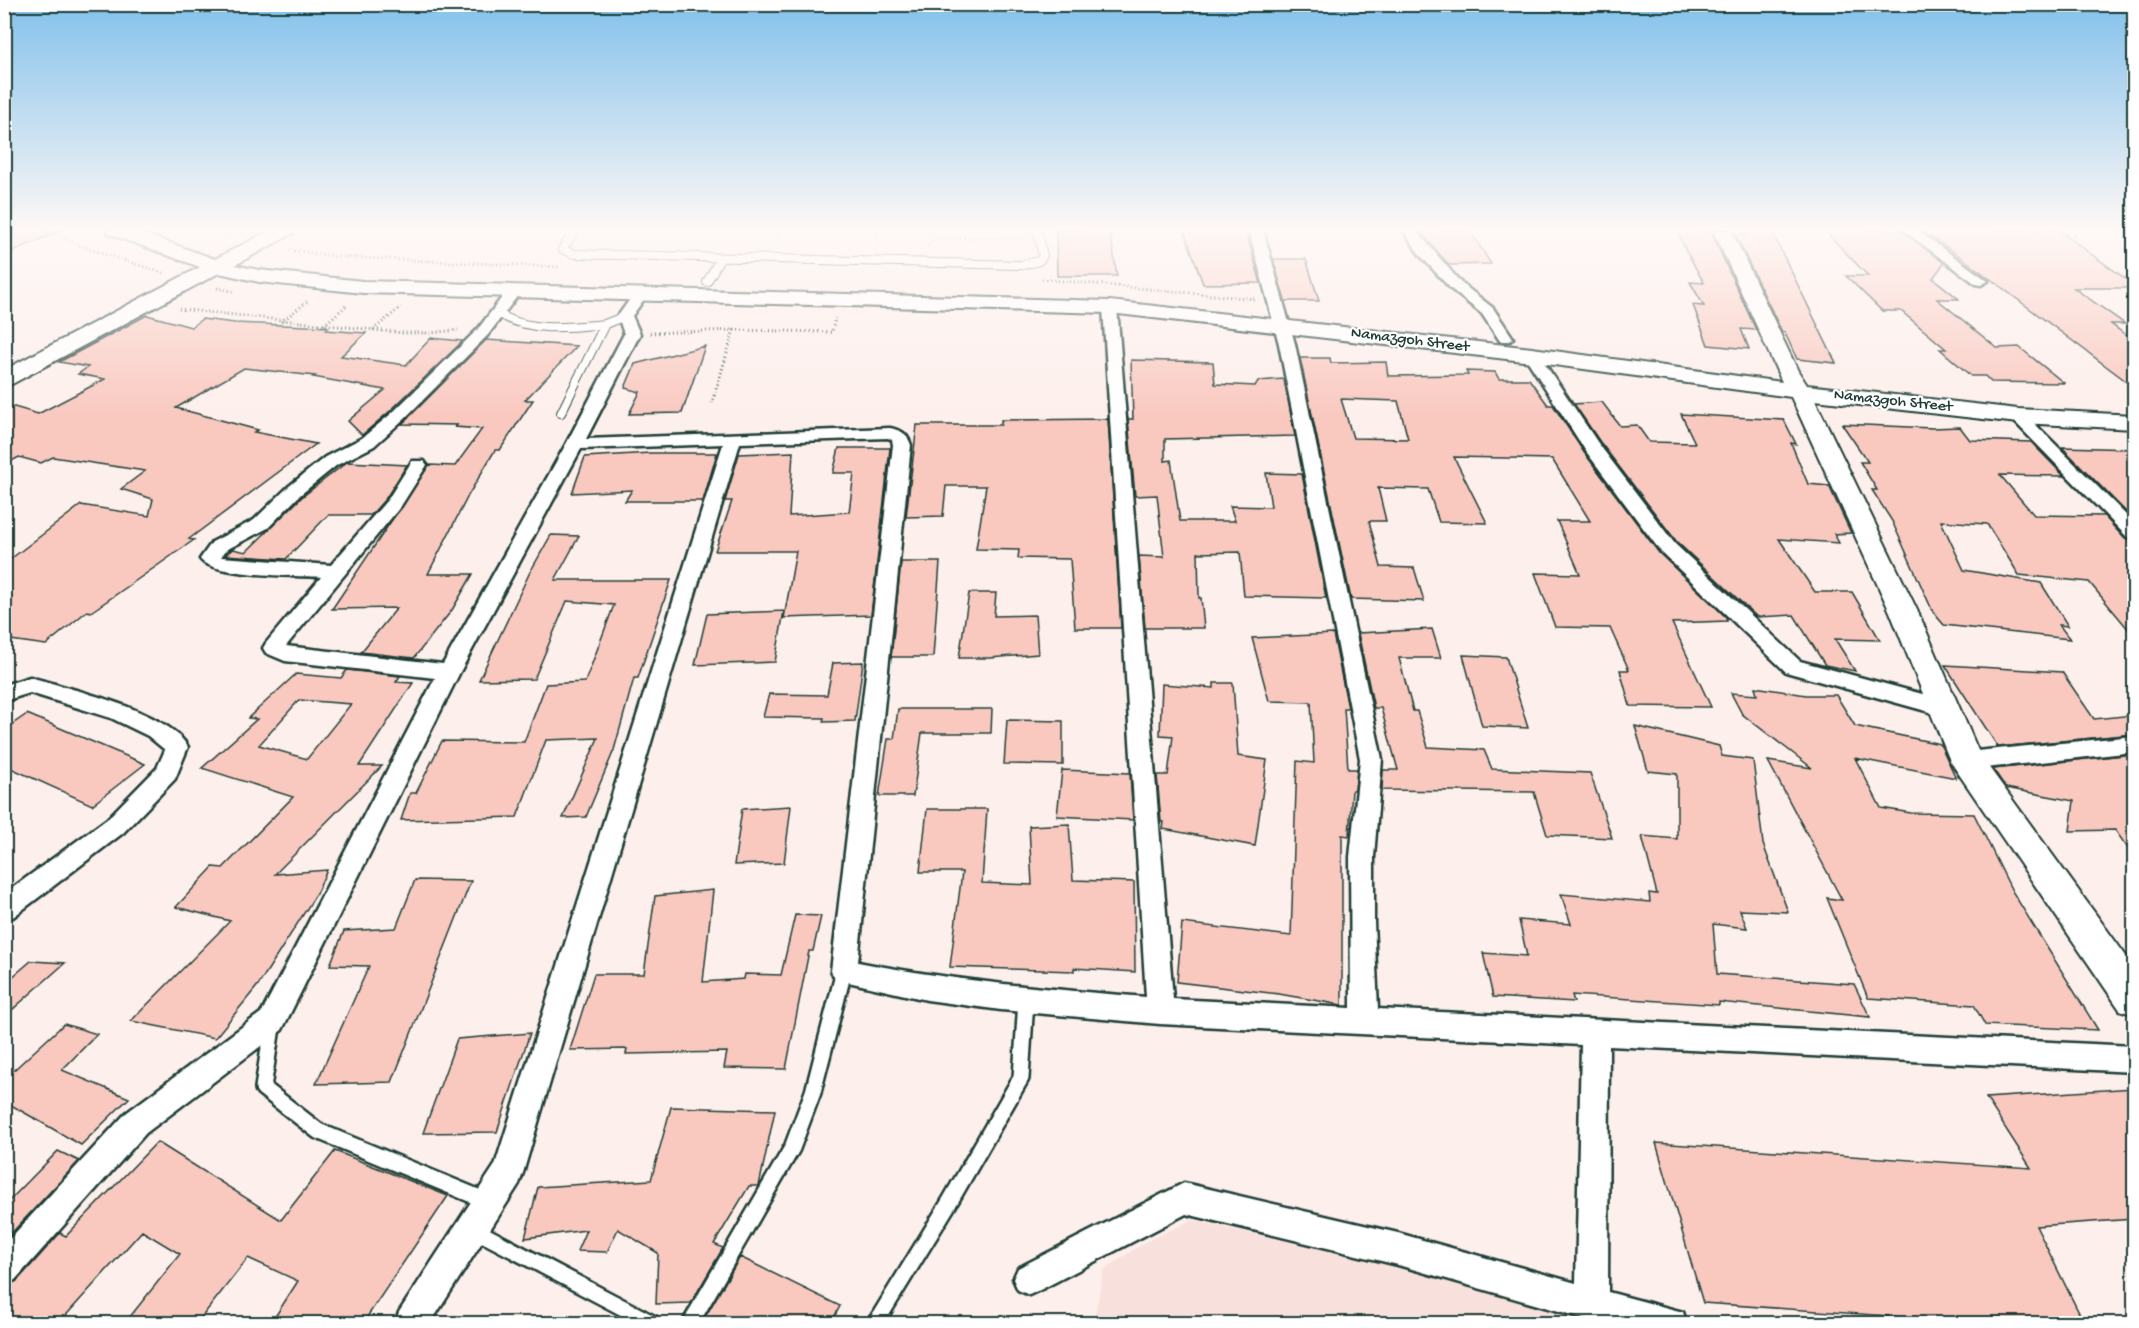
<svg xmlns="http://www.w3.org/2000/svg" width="2139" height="1328" font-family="'Gochi Hand',sans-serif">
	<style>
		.built { fill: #f8e1dc }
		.building { fill: #f9c9c0; stroke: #1f3d34; stroke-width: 1.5; fill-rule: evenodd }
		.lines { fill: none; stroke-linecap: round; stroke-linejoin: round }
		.lane-far1-casing { stroke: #1f3d34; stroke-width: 10 }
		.lane-casing { stroke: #1f3d34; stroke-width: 20 }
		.street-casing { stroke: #1f3d34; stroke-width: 5 }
		.secondary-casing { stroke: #1f3d34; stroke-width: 4 }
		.path { stroke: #1f3d34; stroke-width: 3; stroke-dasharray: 1 3; stroke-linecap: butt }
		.lane-far1 { stroke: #fff; stroke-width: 8 }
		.lane { stroke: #fff; stroke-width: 15 }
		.street { fill: #fff; fill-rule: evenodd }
		.secondary { fill: #fff; fill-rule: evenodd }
		.labels { text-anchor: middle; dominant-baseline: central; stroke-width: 4.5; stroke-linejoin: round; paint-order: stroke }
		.far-street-label { font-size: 16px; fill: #1f3d34; stroke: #fff }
	</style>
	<rect width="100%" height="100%" fill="#fdefec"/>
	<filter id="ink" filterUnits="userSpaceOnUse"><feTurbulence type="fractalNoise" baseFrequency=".0167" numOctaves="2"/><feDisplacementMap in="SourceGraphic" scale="12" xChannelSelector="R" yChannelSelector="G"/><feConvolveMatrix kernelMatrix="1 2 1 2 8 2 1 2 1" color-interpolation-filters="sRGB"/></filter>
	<g filter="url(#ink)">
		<path class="built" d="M1192,1220L1654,1323L1093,1324L1104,1270L1145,1242Z"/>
		<path class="building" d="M4,230H62L4,255Z
			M1056,230H1110L1117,276H1057Z
			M1184,230H1243L1248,239L1261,283L1203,284Z
			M1419,230H1470L1491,264L1449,265Z
			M1677,230L1711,232L1756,330L1741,329L1749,349L1708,345L1693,305L1704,306L1690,282L1704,283L1685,249Z
			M1743,230H1771L1836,363L1797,359L1785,333L1782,332L1735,234L1746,235Z
			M1824,230H1901L1944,263L1933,278L1959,299H1937L1997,348L2019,347L2064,383L1991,382L1985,376H1971L1940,349H1946L1901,311H1882L1846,276H1868Z
			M1920,230H2058L2134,285V288H2074L2125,324H2111L2134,341V387L1953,251Z
			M1273,259H1306L1319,301H1285Z
			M147,315L191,327L202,319L235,323L329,327L326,330L366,333L341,356L406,365L431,338L463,341L390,411L362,435L348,421L385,390L313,377L315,376L244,368L176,408L258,430L254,432L316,444L189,539L194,540L91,612L87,611L46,645L4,639V564L81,505L149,516L153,499L121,489L145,471L53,457L41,463L19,457L4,465V404L38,414L105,379L78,374L88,367L59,362Z
			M486,340L577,346L525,400H533L500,450H495L469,494L428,574H473L452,610L414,658L361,652L397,608L332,609L429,465L455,466L482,429L455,427L457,425L402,424Z
			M705,346L682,413L629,414L640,392L625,388L635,364Z
			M1300,358H1330L1331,363L1386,362L1388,376L1468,375L1466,371L1495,372L1499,379H1529L1548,405H1553L1583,451L1659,553L1728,619H1726L1727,621L1672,623L1711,707L1630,706L1620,670H1629L1610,628L1555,627L1535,573L1580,574L1557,521H1590L1552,459L1454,457L1487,523L1439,522L1428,489L1378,488L1386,521H1369L1381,567L1414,568L1424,601L1351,599ZM1341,399L1398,401L1408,439L1353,438Z
			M1131,360L1213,362L1215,384L1255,386L1258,381L1284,379L1295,436L1165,439V461L1171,460L1180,521H1235L1230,506L1271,507L1266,473L1302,474L1326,598L1244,596L1240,552L1198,553L1199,598H1201L1204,628H1145L1139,556L1164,557L1157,495L1135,496L1128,419H1133Z
			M1602,402L1620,426L1637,425L1649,442L1695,443L1681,414L1784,420L1796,444L1791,443L1808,484L1829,486L1851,533L1834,534L1839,543L1779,539L1815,592H1852L1880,640L1835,639L1855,671L1825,665L1794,615L1757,617L1677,542L1600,442L1574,404Z
			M1108,419L1121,628H1075L1070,559L1018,558L1019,550L976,549L986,486H946L943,516L906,517L917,425H1001V420Z
			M1842,424L1932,428L1960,427L1970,440L2031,442L2064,476L2000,475L2034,515L2104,516L2125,539L2134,541V636L2089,582L2019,575L1987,524L1941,521L1964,570L2041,583L2068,626L2059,625L2070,639L1944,625L1933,612L1892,521L1872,490H1877L1860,462H1868Z
			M2062,447L2134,449V520Z
			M839,448H890L871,615L784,618L796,551H715L732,501H725L739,454L793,452L789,516L849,512L854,473H833Z
			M651,453H717L703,501H625L632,490L572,493L585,457Z
			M347,462L407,465L386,498L371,515H328L286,559L225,555L233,549L246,552L302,497Z
			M551,535L579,536L555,580H671L638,678H634L614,750L586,817L563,818L598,738L546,740L517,817L401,820L410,793H416L442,741L524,742L546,684L585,682L614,605L567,601L534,679L479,680L529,574Z
			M901,562H940L933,657H891Z
			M969,593H996L994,616L1035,615L1038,654L990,658H959Z
			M784,611L775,662L695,665L707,614Z
			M1432,629L1441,658H1399L1413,711H1417L1428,747L1484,750L1492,769L1590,773L1612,838L1547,835L1534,792L1382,790L1383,770H1398L1381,708H1374L1358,633Z
			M1333,634L1348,708H1344L1348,769H1357L1355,790H1352L1349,836L1342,835V1005L1279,994L1177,982L1182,923L1291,936L1297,761L1314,763L1311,702L1269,701L1252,638Z
			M1463,655L1506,657L1528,728L1482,726Z
			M863,662L855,721L823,722L824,718L763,717L769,694L827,695L833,663Z
			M1945,665L2062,672L2094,719L2134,715V734L1998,747Z
			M347,670L400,676L396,682L413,683L359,766H382L275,874L327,870L315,896L259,984L215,1038L131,1021L230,921L176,907L213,867L223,868L293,797L202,768L257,719L248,718L296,674L341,678ZM299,700L351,704L307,759L259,745Z
			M1214,683H1233L1238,756L1267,760L1255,846L1163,829L1164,822H1161L1157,775H1168L1173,736L1160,735L1162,684L1214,688Z
			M1755,687L1806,695H1836L1855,726L1940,744L1956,778L1855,758L1881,808L1911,813L1974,814L2012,891L2098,1030L1985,1025L1974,1005L1868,998L1827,898L1842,900L1768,761L1812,768L1742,714L1731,693L1757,695Z
			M898,709H992L991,733H922L913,796H879L888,739H894Z
			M27,714L145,764L92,805L4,765V730Z
			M1007,720L1063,721V765L1004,764Z
			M1635,726L1719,746L1722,756L1753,760L1763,844L1788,912L1740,910L1747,928L1713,924L1717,974L1854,984L1870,1017L1719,1002V1005L1572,995L1574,1002L1493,997L1483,953L1527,956L1519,920L1571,924L1561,894L1650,902L1649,893L1657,894L1642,836L1677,839V774L1648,771Z
			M2134,754V857L2115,830L2070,831L2074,801L2006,788L1993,769Z
			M1062,770L1130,773L1133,820L1057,816Z
			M791,806L784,863L734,865L742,809Z
			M927,809H987L982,883L1032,885L1029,826L1069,824L1073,880L1134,882L1135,972L1074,968V971L950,967L962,872H920Z
			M415,880L471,881L392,1082L316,1084L369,966L330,965L344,931L396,928Z
			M713,890L703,982L744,979L745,974L781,975L795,915L821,916L813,951H809L786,1069L724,1068L727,1052L626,1054L627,1049L570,1050L594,974H644L655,896Z
			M31,961L65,963L4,1017V984Z
			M64,1024L97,1034L62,1070L129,1098L81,1145L4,1101V1079Z
			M530,1033L497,1132L423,1133L457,1039Z
			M2134,1088V1219L2036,1226L2084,1323H1989L1703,1303L1656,1143L2031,1168L1986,1098Z
			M671,1107L775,1110L759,1186H749L714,1244L723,1248L691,1303L656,1304L658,1253L618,1229L607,1252L577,1251L586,1230L525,1238L538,1187L651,1180Z
			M157,1142L281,1220L335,1151L448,1196L363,1323H271L298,1281L248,1258L197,1323H125L180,1254L142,1231L59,1323H4V1287L17,1281L60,1233L66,1236Z
			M58,1151L79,1161L4,1241V1206Z
			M740,1257L840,1306L831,1323H718L705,1317Z"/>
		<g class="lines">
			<defs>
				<path id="lane-far1" d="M576,230L562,249L574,254L1022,265L1039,261L1043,256L1037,230
					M2067,230L2070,232
					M707,282L720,259
					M498,313C527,333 572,327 605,324
					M561,413L605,324L625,316"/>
				<path id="lane" d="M272,1027L263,1088L318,1131L487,1201
					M475,1230L654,1324
					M690,1324L792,1148L813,1092L844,971
					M875,1324L949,1203L1021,1078L1026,1000"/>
				<path id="street" d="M1249,230H1263L1295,344L1382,759L1374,857V922L1378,1009L2134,1046V1072L1609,1046L1608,1292L1683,1312L1687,1324H1604L1398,1265L1186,1214L1040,1290L1029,1295L1018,1290L1013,1279L1018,1268L1184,1183L1398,1233L1576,1283L1581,1045L1160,1024L1001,1010L927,1000L835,979L831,971L893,445L892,440L888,438L740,443L523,1173L519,1184L430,1324H395L399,1312L495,1165L723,444L581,449L460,672L282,1030L146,1133L15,1280L4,1285V1245L126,1113L262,1012L435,678L285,661L266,653L263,648L266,643L321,577C299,576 211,576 200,559L212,542L254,520L288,487L325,457L362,438L392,413L478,329L509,288L514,287L521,291L488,335L404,419L374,446L337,465L300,495L268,528L226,550L221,557L331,565L388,499L412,461H424L427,465L401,506L286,646L443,664L566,444L624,334L618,316L635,292H645L647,295L632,316L640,334L586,439L890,428C902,431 907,433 911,445L858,962C954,981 1049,989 1146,997L1103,307L1105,304H1115L1117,307L1173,999L1351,1008L1350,857L1360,759L1279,344Z
					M1403,230H1416L1461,283L1493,308L1513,338L1510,341H1500L1482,314L1451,289L1420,255Z
					M1903,230H1917L1988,281L1981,285L1976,284Z
					M1532,350L1537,352L1598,443L1675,544L1800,661L1952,702L1955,708L1952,714L1944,716L1786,672L1661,552L1585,450L1524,355Z
					M2018,411L2024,413L2134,523V539L2127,537L2012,419L2010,416Z
					M30,677C69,689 168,710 188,747L175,779L123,833L13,917L4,920V894L107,819L157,768L165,750L148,736L111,718L30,693L4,701V685Z
					M2134,736V752L1966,770L1958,767L1955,761L1958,755L1966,752Z"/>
				<path id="secondary" d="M107,230H133L215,259L271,230H294L292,234L235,265L259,270L363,281L1110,301L1532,348L1782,382L1713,230H1731L1798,371L1807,385L2018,409L2134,415V429L2018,423L1815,400L1918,612L1980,755L2134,967V1015L2120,1010L1950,761L1890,612L1791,397L1532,362L1110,313L363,293L259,282L219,273L12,384L4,386V370L200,267L109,234Z"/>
			</defs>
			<use href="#lane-far1" class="lane-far1-casing"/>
			<use href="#lane" class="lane-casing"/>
			<use href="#street" class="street-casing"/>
			<use href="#secondary" class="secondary-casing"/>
			<path class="path" d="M46,230L84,247L163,273
				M209,230L231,236
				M704,230H780
				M872,230L878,232V246
				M775,242L780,230H827
				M928,247L931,241L940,238H1025
				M290,250L340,257L561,267
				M1042,279L1256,299
				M217,288L236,292
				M179,309L403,333H430L458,330
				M281,322L308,301
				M324,325L348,304
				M373,330L401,307
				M734,330L832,332L835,318
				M650,333L734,330L712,403"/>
			<use href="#lane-far1" class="lane-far1"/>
			<use href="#lane" class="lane"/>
			<use href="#street" class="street"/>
			<use href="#secondary" class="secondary"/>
		</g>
	</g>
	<linearGradient id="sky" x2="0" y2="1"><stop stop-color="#83c1eb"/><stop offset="0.55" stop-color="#fef8f6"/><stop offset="1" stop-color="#fef8f6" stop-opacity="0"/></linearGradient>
	<rect width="2139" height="416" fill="url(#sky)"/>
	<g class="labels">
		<g class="far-street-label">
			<text transform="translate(1410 341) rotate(7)">Namazgoh Street</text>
			<text transform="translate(1893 402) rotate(6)">Namazgoh Street</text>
		</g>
	</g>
	<rect width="2139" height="1328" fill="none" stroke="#fff" stroke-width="24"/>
	<rect x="12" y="12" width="2115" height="1304" fill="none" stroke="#1f3d34" stroke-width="2" filter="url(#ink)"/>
</svg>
